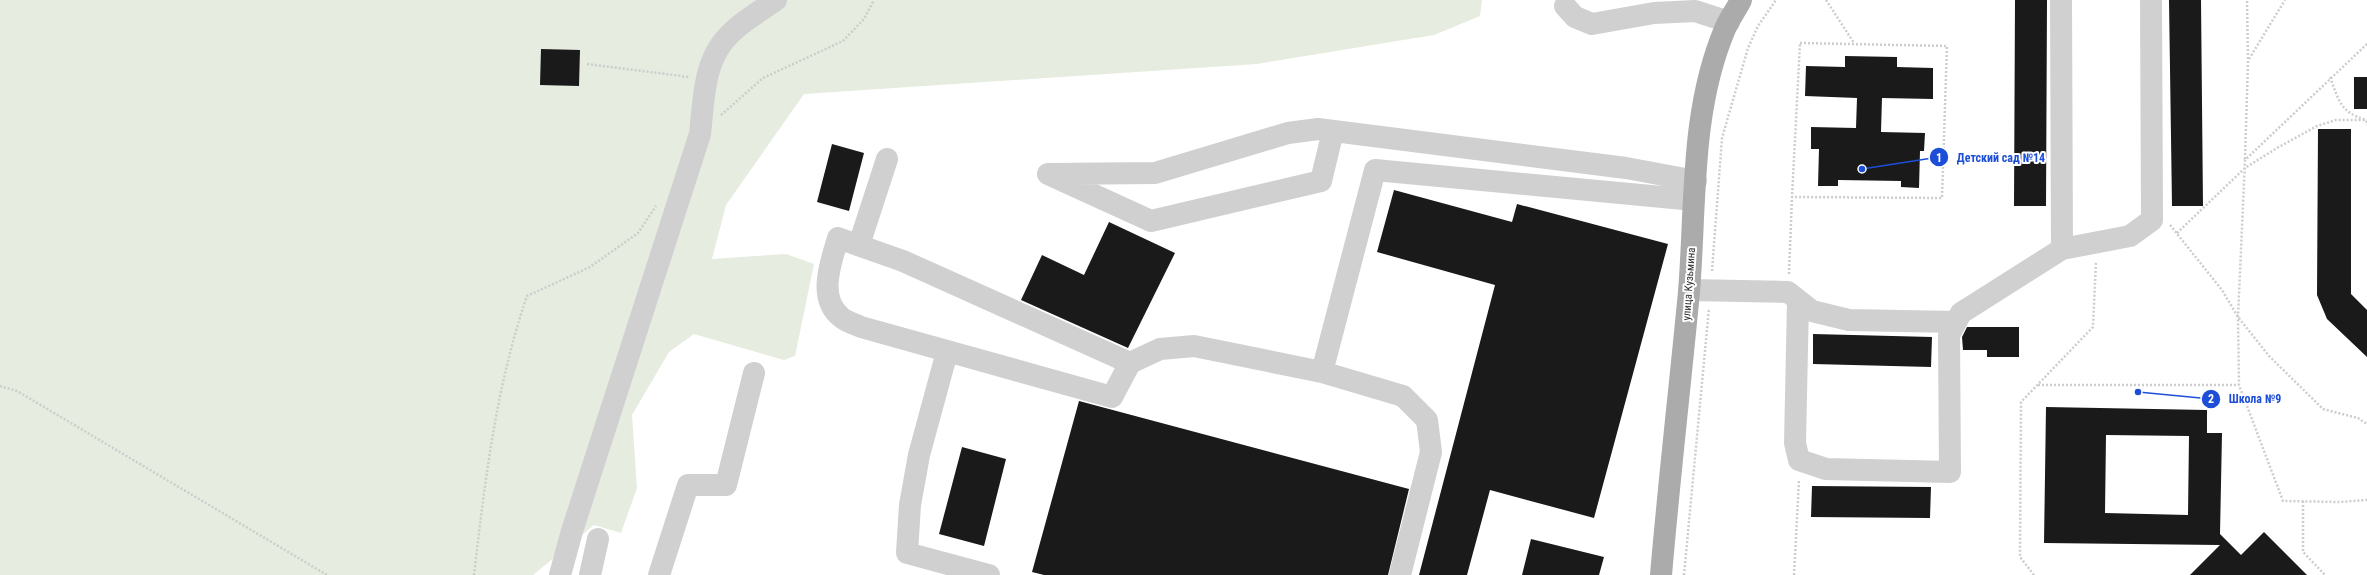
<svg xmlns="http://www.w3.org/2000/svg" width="2367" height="575" font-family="'Roboto Condensed',sans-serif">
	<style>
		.green { fill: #e6ecdf }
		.building { fill: #1a1a1a; fill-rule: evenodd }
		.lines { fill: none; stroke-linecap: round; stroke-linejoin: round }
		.path { stroke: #cdcdcd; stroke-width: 2.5; stroke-dasharray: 2 2; stroke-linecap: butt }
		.minor { stroke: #d0d0d0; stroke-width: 22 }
		.major { stroke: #ababab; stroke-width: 22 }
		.labels { text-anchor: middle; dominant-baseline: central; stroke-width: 4; stroke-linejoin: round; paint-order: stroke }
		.street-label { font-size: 11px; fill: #333; stroke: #fff }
		.leader { fill: none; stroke: #1d4ed8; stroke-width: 1.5 }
		.callout-dot { fill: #1d4ed8; stroke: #fff; stroke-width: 1.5 }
		.mark-label { font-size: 12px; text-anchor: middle; font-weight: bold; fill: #fff }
		.callout-label { font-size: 12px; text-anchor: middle; font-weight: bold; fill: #1d4ed8; stroke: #fff; stroke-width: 4; stroke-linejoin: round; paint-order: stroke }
	</style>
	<rect width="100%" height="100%" fill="#fff"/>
	<path class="green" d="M0,0H1482L1480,16L1434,35L1257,64L804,94L726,205L712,259L786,254L814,264L795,356L784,360L694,334L669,352L632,415L637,488L621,533L594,525L533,575H0Z"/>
	<path class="building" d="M2015,0H2047L2046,206H2014Z
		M2169,0H2201L2203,206H2172Z
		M541,49L580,50L579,86L540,85Z
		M1845,56L1897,57V67L1933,68V99L1882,98L1881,132L1925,133L1924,151H1920L1919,188L1901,187V181L1838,180V186H1818L1819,149H1811V127L1856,128L1857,98L1805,96L1806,66L1845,67Z
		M2354,77H2367V109H2354Z
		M2318,129H2351V294L2367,310V357L2327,319L2317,295Z
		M832,144L864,153L849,211L817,202Z
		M1394,190L1512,222L1517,204L1668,244L1594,518L1490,490L1467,575H1419L1495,285L1377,252Z
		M1109,222L1175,253L1128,348L1021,300L1042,255L1084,275Z
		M1967,327H2019V357H1987V350H1963L1962,337Z
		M1813,334L1932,337L1931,367L1813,364Z
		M1079,401L1409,489L1388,575H1044L1032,572Z
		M2046,407L2207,410V433H2222L2220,534L2241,555L2264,532L2307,575H2190L2220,545L2044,543ZM2106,435L2189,436L2188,515L2105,513Z
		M962,447L1006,459L984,546L939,534Z
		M1812,486L1931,487L1930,518L1811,517Z
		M1531,539L1604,557L1599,575H1522Z"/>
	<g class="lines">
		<path class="path" d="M1826,0L1854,43
			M1800,43L1947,46L1942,198L1792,197Z
			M2367,44L2245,160L2238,317L2239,385L2283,501L2339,502L2367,500
			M2249,59L2285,0
			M587,64L689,77
			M2330,77C2339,101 2340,112 2366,120L2367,125
			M721,115L763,78L843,41L864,19L874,0
			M2245,159L2248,61L2247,0
			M2170,225L2222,290L2238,317L2269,356L2323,409L2358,418L2367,424
			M2177,233L2245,168L2277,148L2317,126L2336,120H2367
			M1712,271L1722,138L1748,48L1758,26L1776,0
			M1789,274L1792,197
			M2038,385H2239
			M0,386L17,391L327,575
			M2303,501V552L2325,575
			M474,575C485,481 496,386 527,296L590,267L638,233L656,206
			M1684,575L1709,308
			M1794,575L1799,480
			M2034,575L2020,557L2021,402L2093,327L2096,261"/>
		<path class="minor" d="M2061,0L2062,249
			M1565,6L1575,17L1592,24L1654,13L1695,11L1729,22
			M1333,131L1321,181L1151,221L1048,174L1155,173L1288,133L1318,129L1626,168L1696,181
			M859,245L887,159
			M1689,290L1788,292L1812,311L1849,320L1956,322
			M1798,301L1795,443L1799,460L1826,469L1950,472L1949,335L1961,313L2062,249L2130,236L2152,220L2151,0
			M947,352L919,455L910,505L907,553L989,575
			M1130,363L903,261L838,238C831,262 817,298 841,317C846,322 855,324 861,327L1112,397L1130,363L1160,349L1194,346L1322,372L1403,396L1427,420L1431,452L1400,575
			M1322,372L1375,170L1694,200
			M560,575L572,531L700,134C704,99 703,59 731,33C744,20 761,11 776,0
			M590,575L598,539
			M659,575L688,485H726L754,373"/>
		<path class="major" d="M1661,575C1669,481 1680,386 1689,292C1696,205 1690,111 1725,29C1729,19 1736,10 1741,0"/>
	</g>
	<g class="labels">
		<g class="street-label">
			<text transform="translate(1689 284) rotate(-86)">улица Кузьмина</text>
		</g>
	</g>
	<path class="leader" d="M1862 169L1939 157M2138 392L2211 399"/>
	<g class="callout-dot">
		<circle cx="1862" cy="169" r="4"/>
		<circle cx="2138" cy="392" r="4"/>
		<circle cx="1939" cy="157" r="10"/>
		<circle cx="2211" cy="399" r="10"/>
	</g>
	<g class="mark-label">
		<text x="1939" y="162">1</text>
		<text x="2211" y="403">2</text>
	</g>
	<g class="callout-label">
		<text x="2001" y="162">Детский сад №14</text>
		<text x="2255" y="403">Школа №9</text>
	</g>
</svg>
